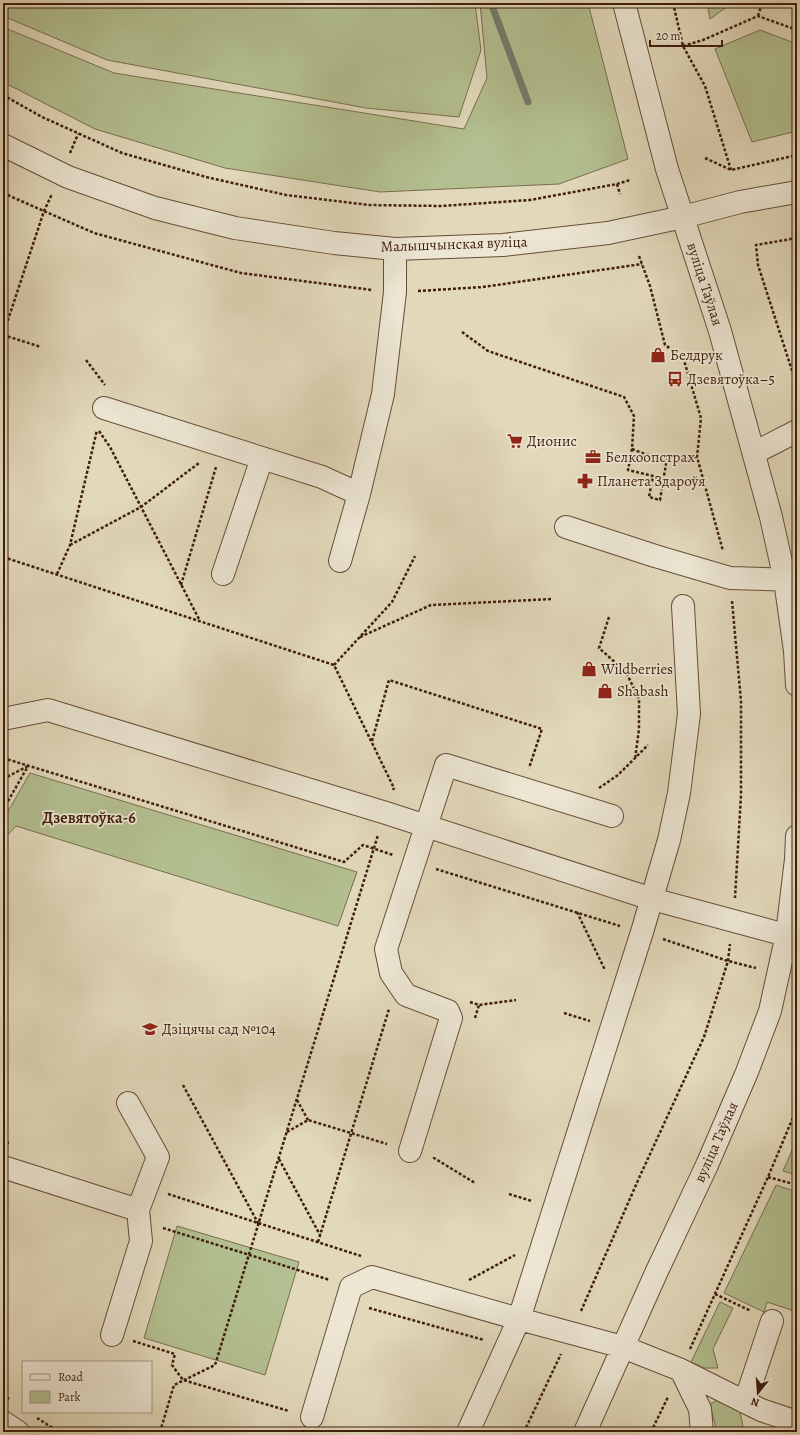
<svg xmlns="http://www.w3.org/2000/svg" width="800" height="1435" font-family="Alegreya,serif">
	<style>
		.green { fill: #b3bf90; stroke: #7a6e4e }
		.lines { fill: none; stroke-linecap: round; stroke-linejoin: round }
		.stream { stroke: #737c6c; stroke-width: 7 }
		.minor-casing { stroke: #684d38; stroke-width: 24 }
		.path { stroke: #401e0c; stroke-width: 2.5; stroke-dasharray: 3 2; stroke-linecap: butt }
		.minor { stroke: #ece6d3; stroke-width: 22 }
		.labels { text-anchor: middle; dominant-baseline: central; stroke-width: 3.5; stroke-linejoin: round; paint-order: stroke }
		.street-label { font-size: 15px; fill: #401e0c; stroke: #ece6d3 }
		.poi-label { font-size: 15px; fill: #401e0c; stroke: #ece6d3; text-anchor: start }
		.neighbourhood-label { font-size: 16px; font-weight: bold; fill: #401e0c; stroke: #ece6d3 }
	</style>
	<rect width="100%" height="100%" fill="#e2d9bb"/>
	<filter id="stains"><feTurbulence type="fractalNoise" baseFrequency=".005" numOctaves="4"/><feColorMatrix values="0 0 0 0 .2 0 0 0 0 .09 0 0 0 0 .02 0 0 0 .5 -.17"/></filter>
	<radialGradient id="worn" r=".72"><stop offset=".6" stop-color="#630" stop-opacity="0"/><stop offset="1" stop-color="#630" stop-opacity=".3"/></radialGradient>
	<path class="green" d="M3,3H475L481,50L459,117L366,108L107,60L3,16Z
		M480,3H588L628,159L559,184L380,192L225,168L95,129L3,82V27L114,73L464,129L487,78Z
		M707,3H732L710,19Z
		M760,30L797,44V131L752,142L715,49Z
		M30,773L357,872L338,926L16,826L3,840V820Z
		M797,1139V1175L783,1171Z
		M776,1185L797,1192V1312L767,1302L764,1312L724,1293Z
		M177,1226L299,1262L265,1375L144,1338Z
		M720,1302L733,1308L713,1349L718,1368H704L691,1362Z
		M718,1400L740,1411L744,1432H717L710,1404Z"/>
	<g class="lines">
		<path class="stream" d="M491,3L528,102"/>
		<defs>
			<path id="minor" d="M624,3L667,169L720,331L771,517L785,580L795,651L797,685
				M3,145L68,177L155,208L235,228L334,243L395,249L503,245L608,233L683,217L740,202L797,192
				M104,408L322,477L359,494
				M754,453L797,431
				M566,527L655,556L730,578L797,580
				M340,561L359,494L383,394L395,292V249
				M223,574L262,458
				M3,719L48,710L386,813L652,899L797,938
				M128,1103L158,1157L138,1210
				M410,1151L451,1018L448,1011L406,995L391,973L386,949L446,765L612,816
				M3,1167L138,1210L141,1241L112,1335
				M681,1370L700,1409L702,1432
				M745,1402L772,1321
				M312,1417L351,1287L372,1277L519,1319L623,1347L681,1370L761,1410L797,1422
				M3,1422L18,1432
				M468,1432L519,1319L642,932L669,840L679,793L689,714L683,606
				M585,1432L657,1271L707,1165L747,1072L770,1011L787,934L796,859L797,836"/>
		</defs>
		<use href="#minor" class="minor-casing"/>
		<path class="path" d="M673,3L683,46L705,86L731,170
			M758,16L762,3
			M683,46L703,40L758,16L797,30
			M3,95L42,117L122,153L206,177L286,195L369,205L441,206L530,200L617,184L630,180
			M70,153L78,134
			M705,158L731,170L797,155
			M617,184L620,194
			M3,193L94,233L241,273L372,290
			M797,238L756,245L758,265L797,386
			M639,256L650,286L665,345L683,357L701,418L697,457L723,551
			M418,291L483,287L642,264
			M462,332L488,351L624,397L634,416L632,449L628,470L653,476L649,497L660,500L667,458L697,457
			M3,335L44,211L52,194
			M3,335L41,347
			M86,360L105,385
			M99,431L110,447L200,621
			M632,449L645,454L667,458
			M70,545L141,507L199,463
			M3,557L334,665L394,788L393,790
			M57,574L70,545L97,430
			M181,585L216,467
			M732,601L741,701V795L735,898
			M609,617L599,648L626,672L639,699V729L635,759
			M360,637L431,605L553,599
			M334,665L392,602L415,556
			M372,741L389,680L542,729L529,768
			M3,758L344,862L363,845L393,855
			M3,779L28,766
			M599,788L618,775L648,745
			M3,810L28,766
			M436,869L620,926
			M577,912L605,970
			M663,939L728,961L756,968
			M470,1002L479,1005L516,1000
			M564,1013L590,1021
			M475,1018L479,1005
			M183,1085L258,1223
			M297,1100L308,1120
			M287,1132L308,1120L387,1144
			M3,1141L9,1143
			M434,1157V1158L475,1183
			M279,1159L320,1235
			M768,1177L797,1185
			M168,1194L361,1256
			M509,1194L532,1201
			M3,1205L7,1191
			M163,1228L330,1280
			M318,1242L389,1009
			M469,1280L515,1255
			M715,1294L751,1311
			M369,1308L484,1340
			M581,1311L639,1178L704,1037L728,961L730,944
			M133,1341L175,1354L172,1365L183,1380L289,1411
			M690,1349L768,1177L797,1108
			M3,1395L9,1399
			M37,1418L59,1432
			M160,1432L174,1385L215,1365L378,835
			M524,1432L561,1354
			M651,1432L668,1397"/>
		<use href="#minor" class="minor"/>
	</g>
	<defs>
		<symbol id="shop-bare" viewBox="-9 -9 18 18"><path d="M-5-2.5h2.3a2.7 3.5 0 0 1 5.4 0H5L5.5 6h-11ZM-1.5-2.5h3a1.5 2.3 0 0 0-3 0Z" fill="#8f2418" stroke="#ece6d3" stroke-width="2.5" paint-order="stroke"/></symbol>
		<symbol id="bus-bare" viewBox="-9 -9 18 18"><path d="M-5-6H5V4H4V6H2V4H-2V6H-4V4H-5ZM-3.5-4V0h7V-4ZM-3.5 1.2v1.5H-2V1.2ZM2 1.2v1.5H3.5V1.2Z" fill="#8f2418" stroke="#ece6d3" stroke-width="2.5" paint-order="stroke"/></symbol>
		<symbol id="supermarket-bare" viewBox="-9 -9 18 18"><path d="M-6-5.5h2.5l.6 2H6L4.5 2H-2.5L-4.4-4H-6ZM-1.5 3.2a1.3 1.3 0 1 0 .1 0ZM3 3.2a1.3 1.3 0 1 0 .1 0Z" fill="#8f2418" stroke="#ece6d3" stroke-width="2.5" paint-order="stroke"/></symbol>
		<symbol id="office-bare" viewBox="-9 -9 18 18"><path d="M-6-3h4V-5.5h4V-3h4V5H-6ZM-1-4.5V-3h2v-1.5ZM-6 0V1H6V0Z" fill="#8f2418" stroke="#ece6d3" stroke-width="2.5" paint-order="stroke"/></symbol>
		<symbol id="pharmacy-bare" viewBox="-9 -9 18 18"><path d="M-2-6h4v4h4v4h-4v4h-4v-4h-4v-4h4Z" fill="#8f2418" stroke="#ece6d3" stroke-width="2.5" paint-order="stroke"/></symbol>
		<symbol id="school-bare" viewBox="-9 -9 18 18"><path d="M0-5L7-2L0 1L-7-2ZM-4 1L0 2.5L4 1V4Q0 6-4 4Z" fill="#8f2418" stroke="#ece6d3" stroke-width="2.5" paint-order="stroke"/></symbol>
	</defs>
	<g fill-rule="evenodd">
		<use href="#shop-bare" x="647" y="344" width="22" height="22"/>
		<use href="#bus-bare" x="664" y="368" width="22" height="22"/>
		<use href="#supermarket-bare" x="504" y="430" width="22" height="22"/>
		<use href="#office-bare" x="582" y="446" width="22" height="22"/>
		<use href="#pharmacy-bare" x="574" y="470" width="22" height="22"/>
		<use href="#shop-bare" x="578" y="658" width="22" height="22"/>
		<use href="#shop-bare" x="594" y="680" width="22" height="22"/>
		<use href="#school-bare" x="139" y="1018" width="22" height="22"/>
	</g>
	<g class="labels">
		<g class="street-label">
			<text transform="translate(454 244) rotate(-2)">Малышчынская вуліца</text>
			<text transform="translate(705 284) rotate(72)">вуліца Таўлая</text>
			<text transform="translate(716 1142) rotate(-66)">вуліца Таўлая</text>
		</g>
		<g class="poi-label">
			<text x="670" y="355">Белдрук</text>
			<text x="687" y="379">Дзевятоўка–5</text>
			<text x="527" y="441">Дионис</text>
			<text x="605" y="457">Белкоопстрах</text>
			<text x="597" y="481">Планета Здароўя</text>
			<text x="601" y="669">Wildberries</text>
			<text x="617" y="691">Shabash</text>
			<text x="162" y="1029">Дзіцячы сад №104</text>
		</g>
		<g class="neighbourhood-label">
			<text x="89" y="818">Дзевятоўка-6</text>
		</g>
	</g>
	<rect width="800" height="1435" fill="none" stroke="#e2d9bb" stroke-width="16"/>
	<rect x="4" y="4" width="792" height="1427" fill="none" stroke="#401e0c" stroke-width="2"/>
	<rect x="8" y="8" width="784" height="1419" fill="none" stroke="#401e0c"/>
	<rect x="22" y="1361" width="130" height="52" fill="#ece6d3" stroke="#a79683"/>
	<rect x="30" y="1374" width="20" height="6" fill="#ece6d3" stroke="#a79683"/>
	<text x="58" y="1381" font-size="12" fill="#401e0c">Road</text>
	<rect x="30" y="1391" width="20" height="12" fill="#b3bf90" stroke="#a79683"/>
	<text x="58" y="1401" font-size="12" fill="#401e0c">Park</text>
	<g transform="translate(758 1393) rotate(197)" stroke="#ece6d3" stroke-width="3" paint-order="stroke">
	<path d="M0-3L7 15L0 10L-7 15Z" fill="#401e0c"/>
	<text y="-6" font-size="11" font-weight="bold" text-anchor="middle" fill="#401e0c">N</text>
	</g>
	<path d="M650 40v6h72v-6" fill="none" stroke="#401e0c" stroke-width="2"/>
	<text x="656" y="40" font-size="12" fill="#401e0c" stroke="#ece6d3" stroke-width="3" paint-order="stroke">20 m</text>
	<rect width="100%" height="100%" filter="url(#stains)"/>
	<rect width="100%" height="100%" fill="url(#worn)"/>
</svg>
